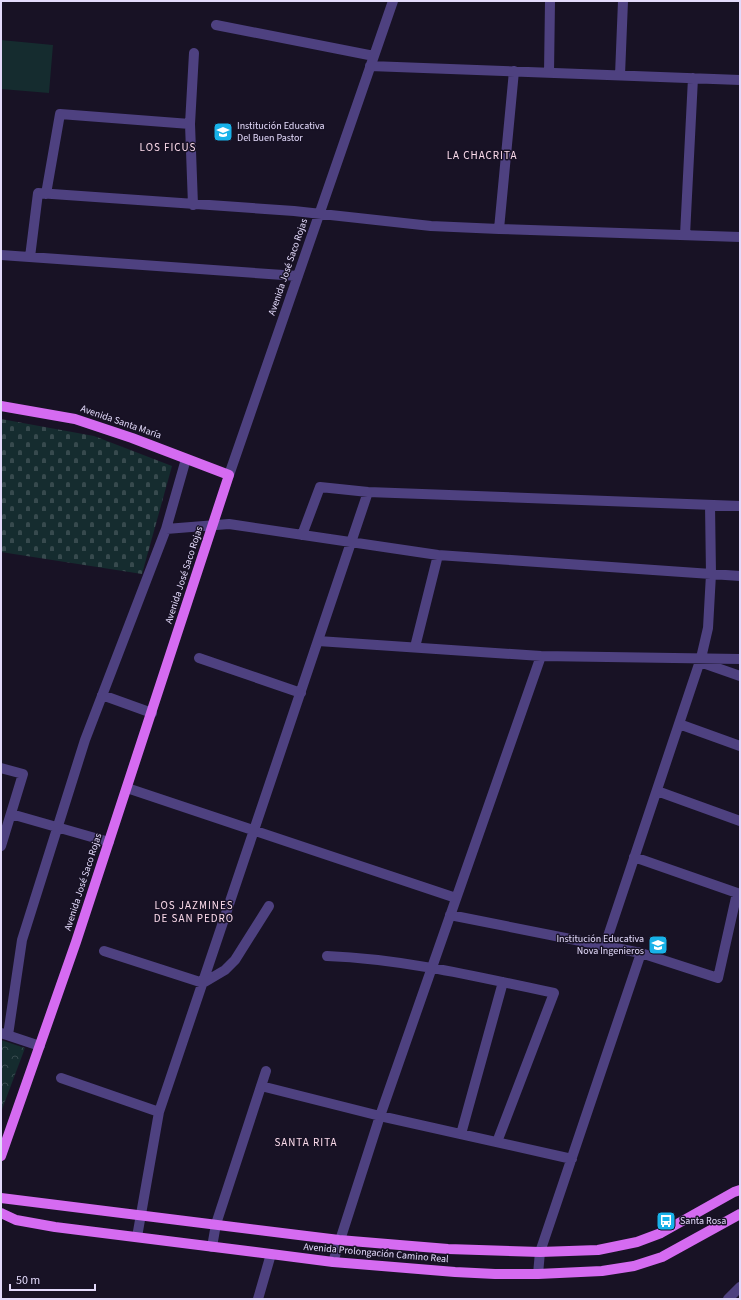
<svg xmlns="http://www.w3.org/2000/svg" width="741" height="1300" font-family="'Source Sans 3',sans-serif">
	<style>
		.grass { fill: #152c2f }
		.cemetery { fill: url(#cemetery-stones) }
		.park { fill: url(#park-crowns) }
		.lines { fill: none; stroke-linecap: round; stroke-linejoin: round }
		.minor { stroke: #4e4180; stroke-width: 10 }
		.major { stroke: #d56bf1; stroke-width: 10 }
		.labels { text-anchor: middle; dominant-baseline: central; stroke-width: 3; stroke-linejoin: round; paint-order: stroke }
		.poi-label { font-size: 10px; fill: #e3dafb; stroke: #181225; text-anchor: start }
		.street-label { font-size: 10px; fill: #e3dafb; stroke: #181225 }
		.neighbourhood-label { font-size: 11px; letter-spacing: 1px; fill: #fcdbeb; stroke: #181225 }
	</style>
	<defs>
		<pattern id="cemetery-stones" width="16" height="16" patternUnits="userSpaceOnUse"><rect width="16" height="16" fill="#152c2f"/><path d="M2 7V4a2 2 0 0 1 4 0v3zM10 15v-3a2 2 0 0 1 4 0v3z" fill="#374a4e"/></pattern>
		<pattern id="park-crowns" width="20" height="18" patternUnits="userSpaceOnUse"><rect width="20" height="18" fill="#152c2f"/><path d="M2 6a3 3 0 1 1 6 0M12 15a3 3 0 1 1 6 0" fill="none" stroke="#374a4e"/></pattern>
	</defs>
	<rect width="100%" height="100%" fill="#181225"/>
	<path class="grass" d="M1,40L53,45L49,93L1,89Z"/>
	<path class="cemetery" d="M1,419L94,436L172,466L142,574L1,552Z"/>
	<path class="park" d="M1,1040L25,1048L1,1112Z"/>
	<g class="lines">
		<path class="minor" d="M216,25L374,56
			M370,66L740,80
			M549,73L550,1
			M620,75L623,1
			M46,194L60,114L190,124
			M193,205L190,124L194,53
			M499,229L514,71
			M685,235L693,78
			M1,255L298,276
			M30,257L38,193L294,211L431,226L499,229L740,237
			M229,475L393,1
			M166,529L229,524L438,555L740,576
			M302,535L320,487L368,492L740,506
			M318,641L541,656L740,659
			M415,647L438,555
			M199,658L301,693
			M700,662L740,676
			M102,695L152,713
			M679,724L740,746
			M1,768L23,774L1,846
			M127,788L456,898
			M657,791L740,821
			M11,814L109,842
			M634,857L740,894
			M450,915L641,953L718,978L737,893
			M605,945L701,658L708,628L711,574L710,505
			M104,951L203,983L225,970L235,960L269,906
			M327,956C404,959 479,977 554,993L497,1142
			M1,1033L40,1046
			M8,1035L22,940L85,740L166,529L186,459
			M61,1078L159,1112
			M261,1086L380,1116L572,1159
			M461,1134L503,982
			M137,1237L159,1112L368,492
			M212,1247L216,1224L266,1071
			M333,1262L380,1116L541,656
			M538,1274L540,1252L641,953
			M258,1299L271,1254
			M728,1299L740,1287"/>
		<path class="major" d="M1,406L75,419L132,438L229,475L76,942L1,1156
			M1,1198L339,1240L448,1249L540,1252L598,1250L637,1242L661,1233L734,1192L740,1190
			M1,1213L16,1220L55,1227L271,1254L333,1262L455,1272L495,1274H538L602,1271L634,1266L662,1257L740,1214"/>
	</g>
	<defs>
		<symbol id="school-square" viewBox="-11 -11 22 22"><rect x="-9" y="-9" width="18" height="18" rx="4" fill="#18b2e9" stroke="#181225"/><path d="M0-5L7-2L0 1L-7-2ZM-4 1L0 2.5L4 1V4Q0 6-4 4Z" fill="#fff"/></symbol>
		<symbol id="bus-square" viewBox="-11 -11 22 22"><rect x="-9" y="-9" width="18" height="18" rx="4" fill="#18b2e9" stroke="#181225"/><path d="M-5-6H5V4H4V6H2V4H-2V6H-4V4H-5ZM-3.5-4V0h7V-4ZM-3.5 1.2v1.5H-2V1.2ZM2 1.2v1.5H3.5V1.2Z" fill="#fff"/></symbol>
	</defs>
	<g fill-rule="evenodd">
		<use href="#school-square" x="212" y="121" width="22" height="22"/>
		<use href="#school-square" x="647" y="934" width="22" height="22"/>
		<use href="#bus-square" x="655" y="1210" width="22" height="22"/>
	</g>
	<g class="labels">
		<g class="poi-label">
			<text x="237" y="126">Institución Educativa<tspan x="237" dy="12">Del Buen Pastor</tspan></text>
			<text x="644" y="939" text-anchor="end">Institución Educativa<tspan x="644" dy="12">Nova Ingenieros</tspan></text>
			<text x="680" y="1221">Santa Rosa</text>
		</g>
		<g class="street-label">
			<text transform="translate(288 267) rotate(-71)">Avenida José Saco Rojas</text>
			<text transform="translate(121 422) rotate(19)">Avenida Santa María</text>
			<text transform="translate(184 575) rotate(-72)">Avenida José Saco Rojas</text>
			<text transform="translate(83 882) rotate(-72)">Avenida José Saco Rojas</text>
			<text transform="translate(376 1253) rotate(5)">Avenida Prolongación Camino Real</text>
		</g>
		<g class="neighbourhood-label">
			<text x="168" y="147">LOS FICUS</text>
			<text x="482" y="155">LA CHACRITA</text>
			<text x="194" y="905">LOS JAZMINES<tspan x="194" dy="13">DE SAN PEDRO</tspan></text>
			<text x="306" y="1142">SANTA RITA</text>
		</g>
	</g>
	<rect width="741" height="1300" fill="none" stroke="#e3dafb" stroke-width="4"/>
	<path d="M10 1284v6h85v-6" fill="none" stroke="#e3dafb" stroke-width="2"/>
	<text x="16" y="1284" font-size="12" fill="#e3dafb" stroke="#181225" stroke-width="3" paint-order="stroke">50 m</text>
</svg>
